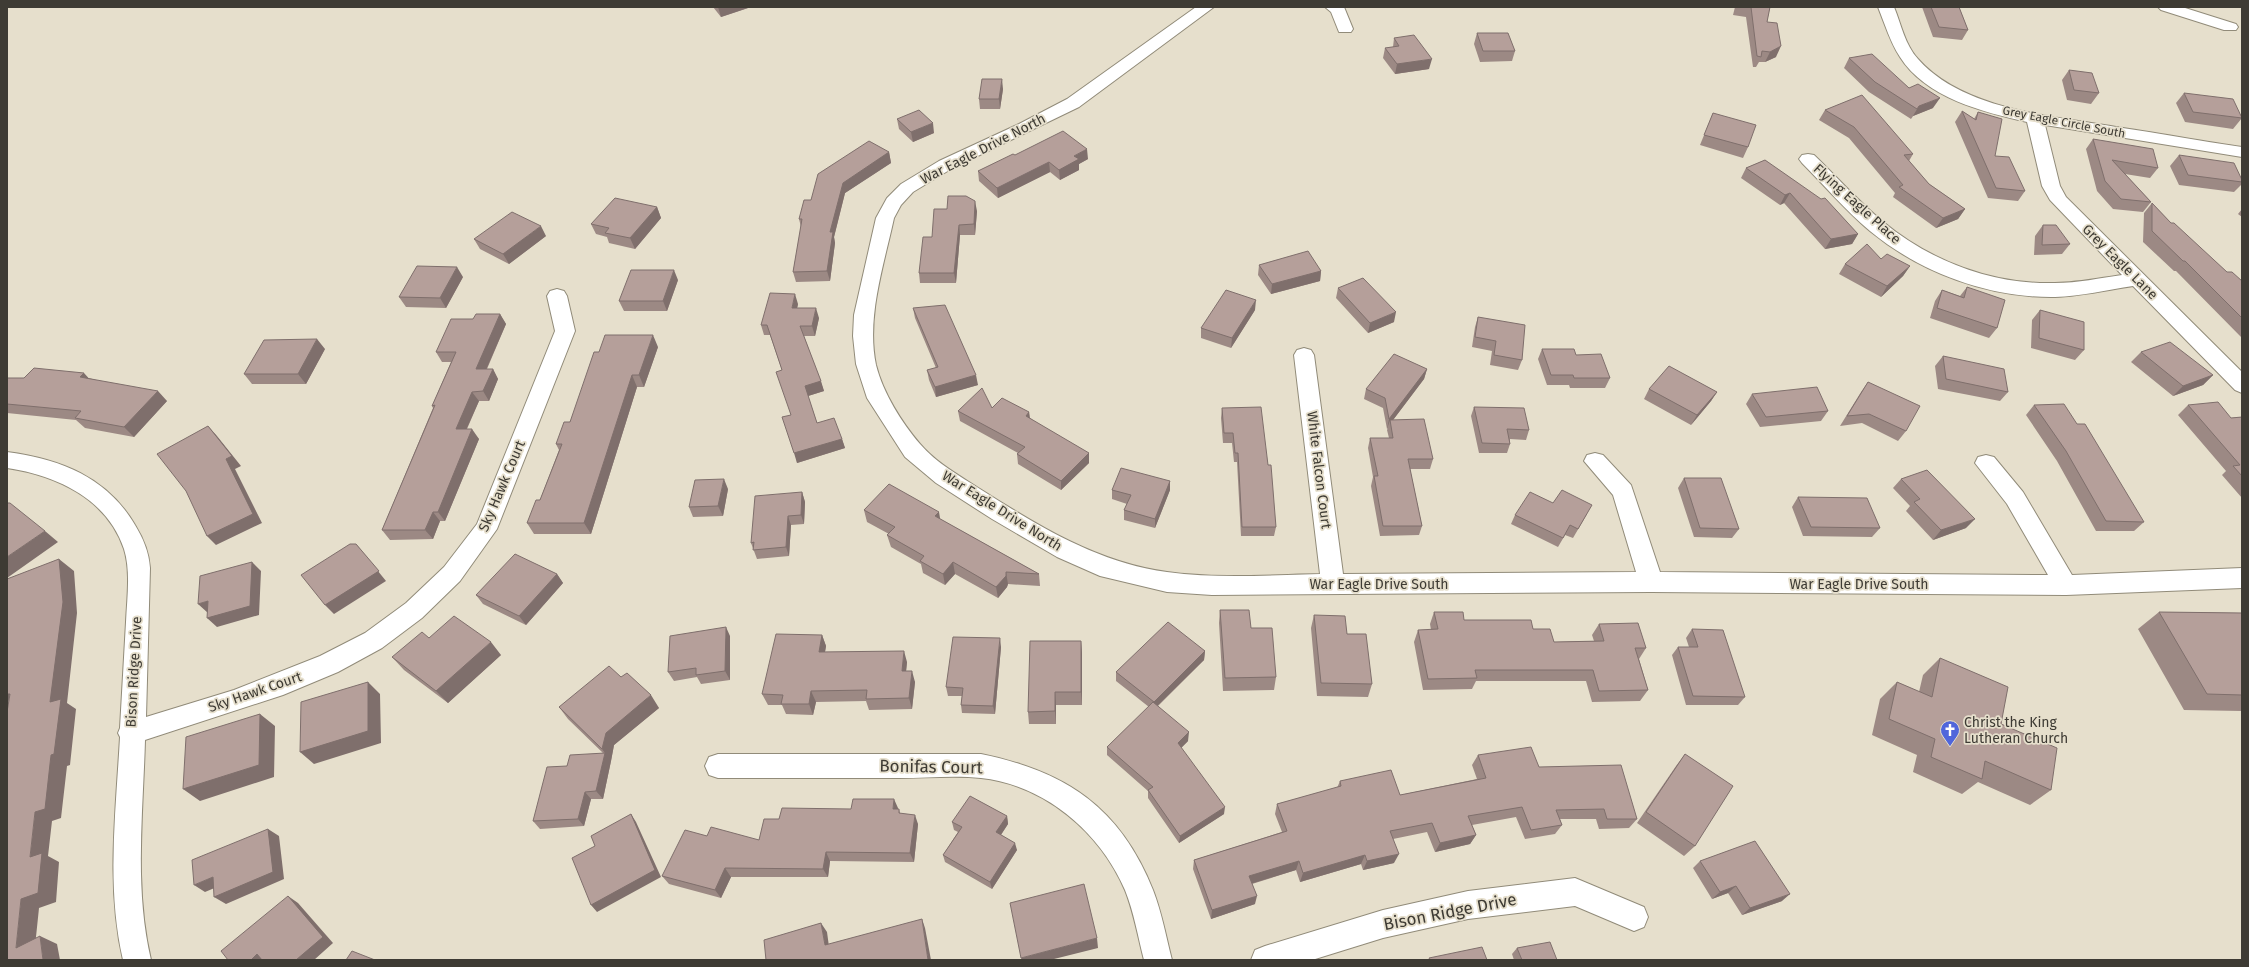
<svg xmlns="http://www.w3.org/2000/svg" width="2249" height="967" font-family="'Fira Sans',sans-serif">
	<style>
		.lines { fill: none; stroke-linecap: round; stroke-linejoin: round }
		.street-casing { stroke: #918b79; stroke-width: 2 }
		.street { fill: #fff; fill-rule: evenodd }
		.wall { fill: #9c8984 }
		.shaded-wall { fill: #7f6f6c }
		.building { fill: #b59f9a; stroke: #7f6f6c }
		.labels { text-anchor: middle; dominant-baseline: central; stroke-width: 3.5; stroke-linejoin: round; paint-order: stroke }
		.far-street-label { font-size: 12px; fill: #3e3b34; stroke: #e6dfcc }
		.street-label { font-size: 14px; fill: #3e3b34; stroke: #e6dfcc }
		.poi-label { font-size: 14px; fill: #3e3b34; stroke: #e6dfcc; text-anchor: start }
		.near-street-label { font-size: 17px; fill: #3e3b34; stroke: #e6dfcc }
	</style>
	<rect width="100%" height="100%" fill="#e6dfcc"/>
	<g class="lines">
		<defs>
			<path id="street" d="M1196,7H1214L1079,107L951,169L913,192L901,205L894,218C884,265 866,317 876,365C883,393 902,423 920,444C936,463 960,476 980,489C1038,526 1098,563 1167,572C1218,579 1270,575 1320,574L1294,355L1297,350L1304,348L1311,350L1314,355L1343,574L1636,572L1613,495L1584,461L1587,455L1595,453L1603,455L1631,485L1660,572L2048,575L2007,504L1975,463L1978,457L1986,455L1994,457L2023,492L2072,575L2242,568V588L2066,595L1651,592L1212,595L1167,592L1100,576L1057,557L992,519L936,483L905,457L867,398L856,364L853,336L854,315L876,218L887,198L901,184L939,161L1019,124L1067,99Z
				M1325,7H1344L1353,29L1351,32H1339L1331,12Z
				M1878,7H1894C1901,24 1905,45 1918,59C1963,110 2052,116 2116,127C2158,133 2200,141 2242,147V157L2045,125L2060,186L2066,197L2242,372V393L2235,390L2133,286C2107,290 2081,296 2055,297C1989,298 1921,273 1870,231C1846,211 1825,186 1802,163L1799,159L1802,155L1808,154L1814,155C1837,177 1858,201 1882,221C1930,261 1992,285 2055,283C2078,283 2100,278 2122,275L2050,200L2042,186L2027,122C1983,112 1926,98 1900,57C1890,42 1885,24 1878,7Z
				M2158,7H2182L2236,24L2238,27L2236,30H2224L2161,10Z
				M557,289L564,291L567,296L575,331L497,529L460,581L422,618L382,648L338,672L283,695L145,740C143,814 134,888 151,960H123C106,887 116,811 120,737L118,733L120,728C122,693 124,657 126,622C127,599 131,571 124,549C107,498 55,475 7,468V452C60,459 107,477 135,525C143,538 149,552 150,568L146,717L234,690L320,656L365,633L406,603L444,567L477,524L555,331L547,296L550,291Z
				M718,754H981C1065,771 1120,807 1153,890C1162,913 1166,937 1172,960H1144C1138,937 1134,912 1125,890C1100,832 1045,785 981,778C955,775 926,778 899,778C839,778 778,778 718,778L709,775L705,766L709,757Z
				M1575,878L1644,907L1648,917L1644,927L1634,931L1575,906L1468,919L1383,938L1312,960H1251L1255,950L1265,946L1383,910L1468,891Z"/>
		</defs>
		<use href="#street" class="street-casing"/>
		<use href="#street" class="street"/>
	</g>
	<path class="wall" d="M629,7H647L646,8Z
		M713,7H747L748,8L721,17Z
		M1735,7H1770L1767,22L1776,57L1765,62H1759L1756,67H1753L1746,17L1733,15Z
		M1922,7H1959L1968,30L1962,40L1933,37Z
		M1477,33L1515,51L1512,61L1480,62L1474,44Z
		M1394,38L1429,69L1395,74L1383,58L1385,48L1393,47Z
		M1849,58L1933,108L1913,116L1911,119L1869,92L1844,68Z
		M2069,70L2099,93L2091,104L2067,100L2062,80Z
		M1003,89L1000,109H980L979,99Z
		M2184,93L2242,118L2233,129L2185,122L2176,103Z
		M1825,110L1913,154L1909,161L1929,184L1965,209L1958,219L1936,228L1893,197L1895,193L1849,138L1819,120Z
		M1962,111L1974,119L1978,112L1995,156L2025,191L2018,201L1988,198L1955,122Z
		M1713,113L1748,147L1743,158L1700,145Z
		M897,119L934,133L913,142L899,129Z
		M2093,139L2158,168L2150,178L2125,174L2151,202L2143,212L2113,209L2097,191L2086,149Z
		M889,152L891,163L845,193L834,237L835,243L830,281L796,282L793,272L801,227L799,219L811,200Z
		M1015,155L1088,159L1079,164V170L1060,180L1050,172L998,198L979,181L978,171Z
		M2179,155L2242,180V184L2234,192L2179,185L2170,166Z
		M1765,160L1858,234L1852,244L1825,249L1784,203L1780,205L1741,178L1746,168Z
		M2152,203L2171,223L2227,272L2242,281V338L2176,271H2174L2143,242L2144,213Z
		M657,207L661,218L635,249L609,243L607,237L596,234L591,224Z
		M2242,209V217L2238,214Z
		M977,211L975,235H960L956,283H920L919,273L932,237Z
		M2043,225L2070,244L2062,254L2034,255L2035,236Z
		M546,236L509,264L480,249L474,239Z
		M1881,259L1910,266L1903,276L1881,297L1839,274L1845,264Z
		M1259,265L1321,271L1320,281L1271,294L1258,275Z
		M463,277L446,308L406,307L399,297Z
		M678,280L667,311H624L619,301Z
		M1967,287L1997,328L1989,338L1930,318L1935,301L1942,290L1960,296Z
		M1338,288L1394,322L1368,333L1336,298Z
		M798,304L797,308L819,318L815,336H804L824,391L808,396L817,423L842,439L845,448L797,463L791,415L782,370L770,335H764L761,325Z
		M913,308L978,385L936,397L929,380L927,370L936,368L915,318Z
		M1255,310L1231,348L1201,338V328Z
		M2040,310L2084,350L2075,360L2031,348L2032,320Z
		M500,314L506,324L487,369H493L498,379L489,401H479L467,429L479,439L445,521H440L433,539L390,540L382,530L433,408L432,406L451,362H442L436,352L473,319Z
		M1478,317L1522,360L1518,370L1490,365L1492,351L1472,347L1475,327Z
		M658,347L644,387H637L591,534H534L527,523L540,500L559,450L556,444L570,422L599,352Z
		M325,349L306,384H252L244,374Z
		M1542,349L1576,355L1610,378L1605,388H1570L1569,385H1547L1538,359Z
		M2141,352L2213,375L2203,385L2173,396L2131,362Z
		M1943,356L2008,392L2000,401L1938,389L1935,366Z
		M1427,369L1424,379L1393,420L1433,459L1430,469H1410L1422,526L1419,535L1380,536L1371,486L1373,477L1368,448L1370,438H1389L1387,430L1388,428L1387,429L1383,408L1364,399L1366,389Z
		M7,378H89L167,401L134,437L85,428L76,420L7,413Z
		M1868,382L1906,431L1898,441L1862,423L1840,426L1861,392Z
		M1649,389L1717,392L1711,401L1691,425L1644,399Z
		M1752,394L1828,411L1821,421L1760,427L1746,404Z
		M2034,405L2144,522L2134,531H2096L2057,461L2026,415Z
		M2188,405L2231,418L2242,417V498L2222,475L2226,471L2178,415Z
		M1474,407L1529,430L1526,440L1510,439V444L1507,453H1479L1471,416Z
		M992,408L1029,412L1030,418L1089,463L1061,490L1018,464L1017,454L1018,453L960,421L958,411Z
		M1222,408L1276,527L1274,536H1241L1237,462H1234L1232,443H1223L1221,418Z
		M1684,478L1739,529L1732,538L1694,537L1678,488Z
		M1901,479L1966,528L1933,540L1906,511L1910,506L1893,488Z
		M1170,481V490L1155,528L1124,520V510L1127,504L1112,499V490Z
		M728,489L723,516L693,517L689,507Z
		M802,492L805,502L804,524L791,525L789,556L757,559L751,543Z
		M1798,497L1880,528L1872,537L1803,536L1792,507Z
		M1553,503L1587,514L1573,538L1565,535L1558,547L1511,524L1515,515Z
		M864,510L940,519L1039,574L1040,586L1008,584L1007,587L998,598L955,574L945,585L923,573L921,564L891,547L887,535L889,534L867,522Z
		M557,574L563,583L526,625L483,604L476,595Z
		M1220,610L1251,628L1276,677L1274,690L1223,691L1219,623Z
		M1434,612L1464,620L1533,629L1554,642L1594,641L1592,635L1599,624L1646,648L1639,659L1648,690L1640,701L1592,702L1586,681H1476L1472,689L1423,690L1414,642L1418,630H1431L1430,624Z
		M2159,612L2242,613V711L2184,710L2138,629Z
		M1314,615L1347,634L1372,684L1368,697L1317,696L1311,628Z
		M1692,629L1745,697L1738,705H1686L1672,655L1678,647H1689L1686,638Z
		M822,635L826,646L825,652L907,662L906,671L915,682L912,709L869,710L866,701L816,702L813,715L786,714L782,705H768L762,694Z
		M730,636V680L701,684L697,677L674,681L668,672Z
		M429,638L501,655L448,703L404,670L392,657Z
		M1081,641L1082,654V705H1056V724H1029L1028,712Z
		M1001,647L995,714L962,713L961,705L962,696H948L946,687Z
		M1205,651L1204,660L1158,706L1188,741L1181,748L1224,814L1179,843L1148,798V791L1107,755V747L1149,707L1116,681V672Z
		M1940,658L2001,724L2051,790L2030,805L1978,782L1962,794L1913,772L1917,755L1872,735L1880,699L1897,682L1919,692L1923,675Z
		M621,677L659,708L614,745L611,761H610H611L603,799H591L584,826L540,829L533,821L567,766L603,753L568,719L559,707Z
		M1685,754L1695,846L1684,856L1637,823L1676,766Z
		M1478,755L1539,767L1637,819L1629,828L1599,829L1596,819H1560L1562,825L1555,834L1525,839L1516,817L1472,825L1476,835L1470,844L1435,852L1427,832L1393,839L1394,863L1363,870L1361,864L1300,882L1296,870L1252,884L1255,904L1211,919L1193,869L1194,860L1282,832L1275,814L1277,804L1337,788L1340,781L1400,795L1477,779L1472,765Z
		M898,808V809H899L900,813L918,824L914,862L830,861L828,877H731L721,898L669,884L662,876L707,836L759,840L779,819L851,809Z
		M1007,816L1008,824L1001,835L1017,850L992,889L945,862L943,855L958,832L954,830L952,822Z
		M1700,861L1782,901L1742,915L1728,893L1712,899L1693,868Z
		M1517,948L1557,960H1514L1512,954Z"/>
	<path class="shaded-wall" d="M718,7H747L748,8L721,17Z
		M1781,46L1776,57L1765,62L1770,52Z
		M1432,59L1429,69L1395,74L1397,64Z
		M1002,79L1003,89L1000,109L999,99Z
		M1940,98L1933,108L1913,116L1911,119L1919,106Z
		M933,123L934,133L913,142L911,132Z
		M1087,149L1088,159L1079,164V170L1060,180L1059,170L1074,156Z
		M889,152L891,163L845,193L834,237L835,243L830,281L827,271L830,232L843,183Z
		M1049,162L1050,172L998,198L997,188Z
		M1790,193L1784,203L1780,205L1785,195Z
		M975,201L977,211L975,235L974,224Z
		M657,207L661,218L635,249L630,238Z
		M1965,209L1958,219L1936,228L1943,218Z
		M959,225L960,235L956,283L954,273Z
		M541,226L546,236L509,264L503,254Z
		M1858,234L1852,244L1825,249L1831,239Z
		M1910,266L1903,276L1881,297L1887,286Z
		M457,267L463,277L446,308L440,298Z
		M674,270L678,280L667,311L663,301Z
		M1321,271L1320,281L1271,294L1272,284Z
		M795,294L798,304L795,318L792,308Z
		M1256,300L1255,310L1231,348L1232,338Z
		M816,308L819,318L815,336L812,326Z
		M1396,312L1394,322L1368,333L1370,323Z
		M500,314L506,324L482,379L476,369Z
		M653,335L658,347L644,387L639,375Z
		M317,339L325,349L306,384L298,374Z
		M493,369L498,379L489,401L483,391Z
		M1427,369L1424,379L1390,424V420L1387,429L1389,419Z
		M84,373L93,383L80,377Z
		M632,375L637,387L591,534L584,523Z
		M976,375L978,385L936,397L935,387Z
		M2213,375L2203,385L2173,396L2183,386Z
		M821,381L824,391L808,396L805,386Z
		M158,391L167,401L134,437L124,427Z
		M472,392L479,401L462,439L456,429Z
		M1717,392L1711,401L1691,425L1697,415Z
		M1029,412L1030,422L1026,416Z
		M208,426L217,436L241,466L235,469L262,523L216,545L207,536L226,459Z
		M472,429L479,439L445,521L438,512Z
		M842,439L845,448L797,463L794,453Z
		M1089,453V463L1061,490V481Z
		M724,479L728,489L723,516L718,506Z
		M1170,481V490L1155,528V519Z
		M802,492L805,502L804,524L801,515Z
		M433,512L440,521L433,539L425,530Z
		M939,512L941,524L935,516Z
		M788,516L791,525L789,556L786,547Z
		M1975,519L1966,528L1933,540L1941,530Z
		M45,531L58,542L7,578V557Z
		M356,544L386,581L334,614L325,605Z
		M59,559L74,571L77,613L67,703L76,709L70,765L67,766L61,818L52,821L48,856L59,862L56,902L39,908L34,956L16,948L21,899L30,857L35,812L51,755L50,702Z
		M252,562L261,571L259,615L217,627L207,618Z
		M953,562L955,574L945,585L943,574Z
		M1006,572L1008,584L1007,587L998,598L996,587Z
		M557,574L563,583L526,625L519,616Z
		M208,601V613L198,604Z
		M726,627L730,636V680L725,671Z
		M822,635L826,646L823,663L819,652Z
		M1000,638L1001,647L995,714L993,706Z
		M1081,641L1082,654V705L1081,692Z
		M491,642L501,655L448,703L436,691Z
		M904,651L907,662L905,682L902,671Z
		M1205,651L1204,660L1153,710L1154,702Z
		M912,671L915,682L912,709L909,698Z
		M368,682L380,694L381,743L314,764L300,752Z
		M811,691L816,702L813,715L809,704Z
		M1055,692L1056,705V724L1055,711Z
		M7,694H10L7,710Z
		M651,695L659,708L614,745L611,761L602,749L606,733Z
		M260,714L275,726L274,777L200,801L183,789Z
		M1189,732L1188,741L1177,752L1178,743Z
		M605,753L611,761L603,799L596,791Z
		M585,792L591,799L584,826L578,819Z
		M894,799L898,808L897,818L893,809Z
		M1225,807L1224,814L1179,843L1180,836Z
		M631,814L636,822L661,877L597,912L591,905Z
		M915,815L918,824L914,862L910,853Z
		M1007,816L1008,824L998,839L996,832Z
		M268,829L279,836L284,879L226,904L214,897Z
		M1476,835L1470,844L1435,852L1440,843Z
		M1015,843L1017,850L992,889L990,882Z
		M826,852L830,861L828,877L823,869Z
		M1399,854L1394,863L1363,870L1367,861Z
		M1365,855L1361,864L1300,882L1303,873Z
		M1299,861L1296,870L1247,885L1249,876Z
		M725,868L731,877L721,898L715,890Z
		M213,877L224,884L205,892L194,885Z
		M1736,886L1728,893L1712,899L1720,892Z
		M1790,894L1782,901L1742,915L1750,908Z
		M288,896L298,903L333,943L314,960H296Z
		M1257,896L1255,904L1211,919L1212,910Z
		M922,919L925,928L931,960H928Z
		M821,923L827,932L830,954L825,945Z
		M40,936L57,944L60,960H43Z
		M1097,938L1098,948L1050,960H1022L1021,958Z
		M257,954L267,960H251Z"/>
	<path class="building" d="M1749,7H1770L1767,22L1777,23L1781,46L1770,52L1762,51L1761,57L1757,56L1751,7Z
		M1931,7H1959L1968,30L1939,27Z
		M1477,33H1508L1515,51H1483Z
		M1414,35L1432,59L1397,64L1385,48L1399,46L1394,38Z
		M1872,54L1909,88L1918,84L1940,98L1919,106L1917,109L1875,82L1849,58Z
		M2069,70L2092,73L2099,93L2074,90Z
		M982,79H1002L999,99H979Z
		M2184,93L2233,99L2242,118L2193,112Z
		M1862,95L1913,154L1904,155L1929,184L1965,209L1943,218L1899,187L1903,185L1854,127L1825,110Z
		M919,110L933,123L911,132L897,119Z
		M1962,111L1976,120L1978,112L2002,119L1995,156L2009,157L2025,191L1996,188Z
		M1713,113L1756,125L1748,147L1704,135Z
		M1063,131L1087,149L1074,156L1079,159L1059,170L1049,162L997,188L978,171L1013,154L1015,155Z
		M2093,139L2153,149L2158,168L2112,160L2151,202L2121,199L2105,181Z
		M869,141L889,152L843,183L830,232H833L827,271L793,272L802,219H799L804,200H811L818,174Z
		M2179,155L2234,163L2242,180V182L2188,175Z
		M1765,160L1821,199L1825,198L1858,234L1831,239L1790,193L1785,195L1746,168Z
		M948,196H966L975,201L974,224L959,225L954,273H919L923,237H932L934,209H947Z
		M615,198L657,207L630,238L605,233L609,228L591,224Z
		M2152,203L2171,223H2174L2227,272H2232L2242,281V318L2185,261H2183L2152,231Z
		M512,212L541,226L503,254L474,239Z
		M2043,225H2056L2070,244L2042,245Z
		M1867,244L1881,259L1887,254L1910,266L1887,286L1845,264Z
		M1308,251L1321,271L1272,284L1259,265Z
		M417,266L457,267L440,298L399,297Z
		M631,270H674L663,301H619Z
		M1363,278L1396,312L1370,323L1338,288Z
		M1967,287L2005,300L1997,328L1937,308L1942,290L1964,298Z
		M1226,290L1256,300L1232,338L1201,328Z
		M770,293L795,294L792,308H816L812,326H800L821,381L805,386L817,423L834,418L842,439L794,453L782,417L791,415L776,372L782,370L767,325H761Z
		M945,305L976,375L935,387L927,370L938,367L913,308Z
		M2040,310L2084,322V350L2039,338Z
		M476,314H500L476,369H493L483,391L472,392L456,429H472L438,512H433L425,530H382L435,405L432,406L456,352H436L451,319H473Z
		M1478,317L1525,325L1522,360L1494,355L1496,341L1475,337Z
		M605,335H653L639,375H632L584,523H527L536,500H540L562,444H556L564,422H570L594,352H599Z
		M317,339L298,374H244L264,340Z
		M2170,342L2213,375L2183,386L2141,352Z
		M1542,349H1574L1576,355L1601,354L1610,378H1574L1573,375H1551Z
		M1394,354L1427,369L1389,419L1385,398L1366,389Z
		M1943,356L2004,369L2008,392L1946,379Z
		M1669,366L1717,392L1697,415L1649,389Z
		M34,368L84,373L80,377L158,391L124,427L75,418L81,411L7,404V378H24Z
		M1868,382L1920,406L1906,431L1869,414L1847,416Z
		M1817,387L1828,411L1766,417L1752,394Z
		M982,388L992,408L1002,398L1029,412L1026,416L1089,453L1061,481L1017,454L1025,447L958,411Z
		M2218,402L2231,418L2242,417V476L2233,466L2240,465L2188,405Z
		M2064,404L2077,424H2085L2144,522L2106,521L2066,451L2034,405Z
		M1261,407L1268,465H1271L1276,527H1242L1238,453H1235L1233,433H1224L1222,408Z
		M1474,407L1524,408L1529,430L1507,429L1510,444L1482,443Z
		M1424,419L1433,459H1408L1422,526H1383L1374,476H1378L1370,438H1393L1390,420Z
		M208,426L232,456L226,459L253,514L207,536L186,491L157,454Z
		M1121,468L1170,481L1155,519L1124,510L1131,495L1112,490Z
		M1927,470L1975,519L1941,530L1914,502L1920,499L1901,479Z
		M1684,478H1721L1739,529L1700,528Z
		M724,479L718,506L689,507L695,480Z
		M889,484L939,512L935,516L1039,574L1006,572V576L996,587L953,562L943,574L920,561L924,556L887,535L895,527L864,510Z
		M1562,490L1592,505L1578,529L1570,525L1563,538L1515,515L1530,492L1553,503Z
		M802,492L801,515L788,516L786,547L753,550L754,542L751,543L755,496Z
		M1798,497L1867,498L1880,528L1811,527Z
		M7,503H10L45,531L7,557Z
		M350,544H356L379,571L325,605L301,575Z
		M515,554L557,574L519,616L476,595Z
		M59,559L63,602L50,702L61,699L54,754L51,755L45,809L35,812L30,857L42,853L38,893L21,899L16,948L40,936L43,960H7V712L10,694H7V579Z
		M252,562L250,606L207,618L208,601L198,604L200,576Z
		M1220,610H1249L1251,628H1272L1276,677L1225,678Z
		M1434,612H1463L1464,620H1531L1533,629H1550L1554,642L1604,641L1599,624L1638,623L1646,648H1635L1648,690L1599,691L1593,670H1475L1477,678L1428,679L1418,630L1438,629Z
		M2159,612L2242,613V695L2207,694Z
		M1314,615L1345,616L1347,634H1366L1372,684L1321,683Z
		M454,616L491,642L436,691L392,657L422,632L429,638Z
		M1168,622L1205,651L1154,702L1116,672Z
		M726,627L725,671L696,675V668L668,672L670,636Z
		M1692,629L1723,630L1745,697L1693,696L1678,647H1698Z
		M776,634L822,635L819,652L904,651L902,671H912L909,698L866,699L867,690L811,691L809,704H781L783,695L762,694Z
		M953,637L1000,638L993,706L961,705L963,688L946,687Z
		M1030,641H1081V692H1055V711L1028,712Z
		M1940,658L2008,687L2001,724L2057,748L2051,790L1985,761L1982,779L1931,757L1935,739L1889,719L1897,682L1932,697Z
		M609,666L621,677L627,673L651,695L606,733L602,749L559,707Z
		M368,682V731L300,752L301,702Z
		M1153,702L1189,732L1178,743L1225,807L1180,836L1148,790L1153,787L1107,747Z
		M260,714L259,765L183,789L186,737Z
		M1531,747L1539,767L1621,765L1637,819H1607L1604,809L1556,810L1562,825L1531,830L1522,807L1468,816L1476,835L1440,843L1432,823L1390,831L1399,854L1367,861L1365,855L1303,873L1299,861L1249,876L1257,896L1212,910L1194,860L1287,831L1277,804L1341,786L1340,781L1391,770L1400,795L1486,778L1478,755Z
		M605,753L596,791L585,792L578,819L533,821L547,767L567,766L570,755Z
		M1685,754L1733,786L1695,846L1646,812Z
		M970,796L1007,816L996,832L1015,843L990,882L943,855L962,827L952,822Z
		M853,799H894L893,809H899V813L915,815L910,853L826,852L823,869L725,868L715,890L662,876L685,830L707,836L711,827L759,840L764,819H779L782,808L851,809Z
		M631,814L655,870L591,905L572,858L595,846L591,836Z
		M268,829L273,872L214,897L213,877L194,885L192,860Z
		M1755,841L1790,894L1750,908L1736,886L1720,892L1700,861Z
		M1084,884L1097,938L1021,958L1010,903Z
		M288,896L323,937L296,960H262L257,954L251,960H228L221,951Z
		M922,919L928,960H766L764,940L821,923L825,945Z
		M1550,942L1557,960H1522L1517,948Z
		M1482,947L1487,960H1430L1429,958Z
		M352,951L375,960H346Z"/>
	<defs>
		<symbol id="church-pin" viewBox="-11 -11 22 30"><path d="M0 17L-7.5 6A9.5 9.5 0 1 1 7.5 6Z" fill="#5066db" stroke="#e6dfcc"/><path d="M-1.2-6h2.4v3.5h3.3v2.4h-3.3V6h-2.4V-.1h-3.3v-2.4h3.3Z" fill="#fff"/></symbol>
	</defs>
	<g fill-rule="evenodd">
		<use href="#church-pin" x="1939" y="719" width="22" height="30"/>
	</g>
	<g class="labels">
		<g class="far-street-label">
			<text transform="translate(2064 122) rotate(11)">Grey Eagle Circle South</text>
		</g>
		<g class="street-label">
			<text transform="translate(983 149) rotate(-27)">War Eagle Drive North</text>
			<text transform="translate(1857 204) rotate(42)">Flying Eagle Place</text>
			<text transform="translate(2120 262) rotate(45)">Grey Eagle Lane</text>
			<text transform="translate(1319 470) rotate(83)">White Falcon Court</text>
			<text transform="translate(502 486) rotate(-67)">Sky Hawk Court</text>
			<text transform="translate(1002 511) rotate(32)">War Eagle Drive North</text>
			<text x="1379" y="584">War Eagle Drive South</text>
			<text x="1859" y="584">War Eagle Drive South</text>
			<text transform="translate(134 672) rotate(-87)">Bison Ridge Drive</text>
			<text transform="translate(255 692) rotate(-19)">Sky Hawk Court</text>
		</g>
		<g class="poi-label">
			<text x="1964" y="722">Christ the King<tspan x="1964" dy="16">Lutheran Church</tspan></text>
		</g>
		<g class="near-street-label">
			<text transform="translate(931 767) rotate(1)">Bonifas Court</text>
			<text transform="translate(1450 912) rotate(-11)">Bison Ridge Drive</text>
		</g>
	</g>
	<rect width="2249" height="967" fill="none" stroke="#3e3b34" stroke-width="16"/>
</svg>
